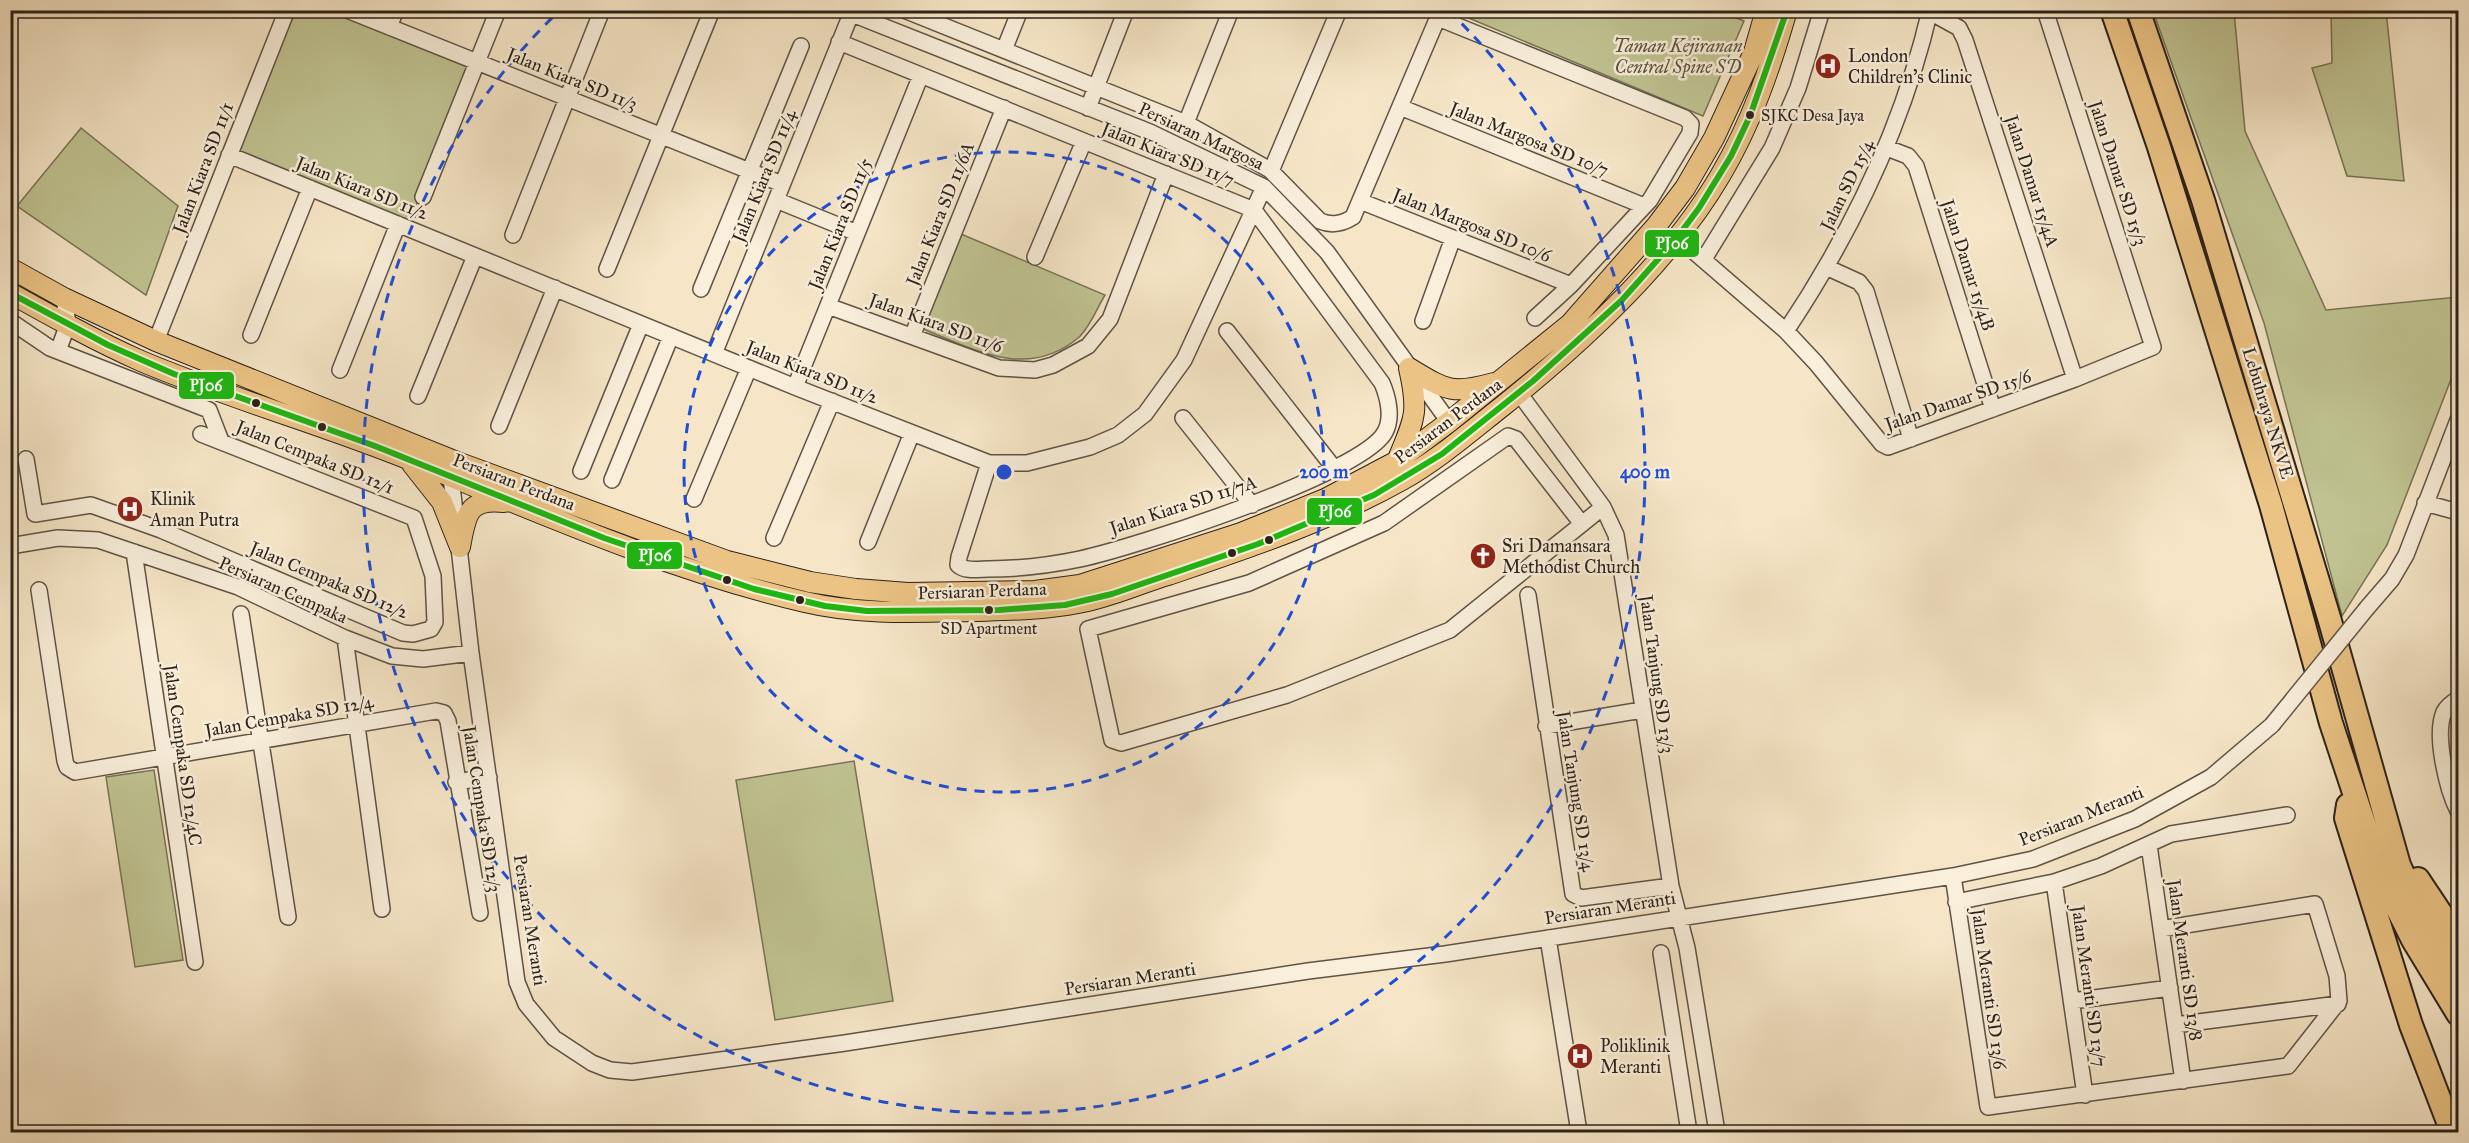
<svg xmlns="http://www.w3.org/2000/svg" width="2469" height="1143" font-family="'IM FELL Great Primer',serif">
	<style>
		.green { fill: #c1c493; stroke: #767356; stroke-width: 1.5 }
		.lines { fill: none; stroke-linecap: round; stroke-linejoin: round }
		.minor-casing { stroke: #5e5345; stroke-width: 18 }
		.major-casing { stroke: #2c221a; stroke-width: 22 }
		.highway-casing { stroke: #2c221a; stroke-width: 26 }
		.minor { stroke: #f9efdb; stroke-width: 15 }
		.major { stroke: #ebc384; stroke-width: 20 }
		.highway { stroke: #ebc384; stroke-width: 22 }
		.minor-bridge-casing { stroke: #5e5345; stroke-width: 18; stroke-linecap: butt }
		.minor-bridge { stroke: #f9efdb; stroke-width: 15 }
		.bus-1-casing { stroke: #f9efdb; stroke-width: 10 }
		.bus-1 { stroke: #1fb512; stroke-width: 6 }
		.ring { fill: none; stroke: #1d4ed8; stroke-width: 3; stroke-dasharray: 10 8 }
		.bus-dot { fill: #2c221a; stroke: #f9efdb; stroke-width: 2 }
		.labels { text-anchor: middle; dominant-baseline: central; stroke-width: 5; stroke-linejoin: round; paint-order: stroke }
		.bus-label { font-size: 16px; fill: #2c221a; stroke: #f9efdb; text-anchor: start }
		.park-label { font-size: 18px; font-style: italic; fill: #59533e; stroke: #f9efdb }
		.poi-label { font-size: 18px; fill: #2c221a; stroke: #f9efdb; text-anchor: start }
		.street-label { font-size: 18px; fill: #2c221a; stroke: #f9efdb }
		.centre { fill: #1d4ed8; stroke: #f9efdb; stroke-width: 3 }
		.ring-label { font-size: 18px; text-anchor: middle; font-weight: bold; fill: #1d4ed8; stroke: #f9efdb; stroke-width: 5; stroke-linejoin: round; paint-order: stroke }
		.line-badge { stroke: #f9efdb; stroke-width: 2 }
		.badge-label { font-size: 16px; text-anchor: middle; font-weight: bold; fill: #fff }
	</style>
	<rect width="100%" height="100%" fill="#f6e6c7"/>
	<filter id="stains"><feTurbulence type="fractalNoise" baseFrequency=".00333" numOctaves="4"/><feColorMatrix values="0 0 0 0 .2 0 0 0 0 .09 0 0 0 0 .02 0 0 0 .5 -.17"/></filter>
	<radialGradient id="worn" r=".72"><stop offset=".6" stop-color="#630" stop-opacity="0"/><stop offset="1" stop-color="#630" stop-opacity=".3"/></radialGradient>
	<path class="green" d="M1717,10L1744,21L1703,116L1452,11Z
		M291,11H338L472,65L408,225L234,154Z
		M2153,11H2234L2245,131L2326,310L2458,297V361L2387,545L2342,616L2264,323Z
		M2331,11H2386L2404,181L2347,176L2312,68L2332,63Z
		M81,128L178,206L146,295L17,206Z
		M961,234L1105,295C1097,308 1089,329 1078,338C1027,380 975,350 923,329Z
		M854,761L893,1001L775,1020L736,780Z
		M154,770L183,960L135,967L106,777Z"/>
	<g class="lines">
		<defs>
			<path id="minor" d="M347,10L782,184
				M842,10L1150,132L1264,187L1327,252L1449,422
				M904,10L1186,123L1270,170L1320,221C1332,226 1342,224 1353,217L1441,10
				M1930,12L1959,28L1965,40L2075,379
				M1438,18L1685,118L1691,124L1690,133L1650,200L1571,285L1535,318
				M389,27L396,10
				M839,42L1254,210L1382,383C1388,397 1393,418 1385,432C1363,474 1132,548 1080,559C1051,565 1018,569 989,569C979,569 966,572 958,565L959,557L989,463
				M1004,50L1020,10
				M1400,107L1644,206
				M1088,108L1126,10
				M1186,123L1231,10
				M1887,148L1908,156L1916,166L1993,409
				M229,155L795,387L989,463H1027L1090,447L1118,435L1145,414L1184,360L1264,187
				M1271,171L1339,10
				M423,197L498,10
				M776,200L857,233
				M1360,201L1571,285
				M513,235L602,10
				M1677,237L1786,331L1816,363L1882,444L1888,447L2075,379L2153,347L2045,10
				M1035,257L1084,141
				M1704,259L1772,148L1798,88L1822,10
				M1826,267L1859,282L1866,291L1911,439
				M607,269L712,10
				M701,289L801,46
				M828,306L999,368L1035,370L1053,365L1088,346L1110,319L1166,174
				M10,321L50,348L209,410L221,441
				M1423,321L1453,238
				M1227,331L1334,468
				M1786,331C1852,232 1903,127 1930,10
				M913,334L1004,108
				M251,335L310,188
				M156,341L287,10
				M58,351L68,324L64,298
				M714,354L851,14
				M340,370L398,224
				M795,387L921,75
				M1519,393L1603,507L1616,535L1671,886L1687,948L1717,1132
				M418,396L475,256
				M1183,418L1252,505
				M499,426L555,288
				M26,459L35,514L91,505L161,530L403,633L413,634L431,629L435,622L433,576L414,518L201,434
				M454,470L451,477L471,653L517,982L526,1004L554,1038L592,1063L610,1070L632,1072L845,1043L1308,971L1445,954L1953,876L2033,859L2135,819L2211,777L2272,725
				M581,471L641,324
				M612,480L671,336
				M694,499L749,368
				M2425,503L2458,512
				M1582,524L1516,439L1508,436L1384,523L1249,583L1088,629L1112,740L1121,743L1287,695L1450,630L1582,524L1603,507
				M774,538L832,401
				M868,542L912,433
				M10,546L58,538L98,540L238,587L345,638L392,656L423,659L471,653
				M134,552L195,962
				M39,590L65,761L67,767L75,772L436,711L444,713L448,721L480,913
				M1528,595L1573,894L1581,898L1671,886
				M2367,608L2392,579L2406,555L2458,420
				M241,614L288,917
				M345,638L382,909
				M2458,699C2453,702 2447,706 2444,712C2434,735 2447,789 2458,811
				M1546,726L1642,710
				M456,782L489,777
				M2149,845L2183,1081
				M1953,876L1988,1107L2288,1066L2339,1001L2337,976L2315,904L2161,929
				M2054,882L2085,1095
				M1956,902L2054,882L2101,866L2171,834L2287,815
				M1548,938L1579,1132
				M1661,953L1689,1132
				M2072,1001L2170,988
				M2175,1025L2338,1004"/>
			<path id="major" d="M10,268L64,298L156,341L457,462L727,561L810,582L856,589L908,593L1035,591L1080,585L1241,533L1325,499L1397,461L1449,422L1570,324L1657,225L1685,188L1714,138L1754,52L1766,10
				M10,293C53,317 96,341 141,361C228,398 321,424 408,459C538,512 668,570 805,602C859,615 917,612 973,611C1008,610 1043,610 1078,603C1108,598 1138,584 1168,575C1247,548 1329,521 1402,480C1439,459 1471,431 1504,405C1580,344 1670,261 1720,176C1751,124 1770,69 1787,10
				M1409,368C1446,390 1451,395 1494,383
				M1398,459C1415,418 1419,412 1409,368
				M412,464L442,502L460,547
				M460,547C466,515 467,498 504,502"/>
			<path id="highway" d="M2112,10L2159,147L2271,505L2331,723L2371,844L2391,896L2413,940L2458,1014
				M2138,10L2203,200L2330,621L2399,865L2426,926L2458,975
				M2348,805L2346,818L2411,1025L2452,1132
				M2418,879L2458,939"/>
		</defs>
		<use href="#minor" class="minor-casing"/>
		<use href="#major" class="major-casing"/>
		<use href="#highway" class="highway-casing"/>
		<use href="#minor" class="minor"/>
		<use href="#major" class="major"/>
		<use href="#highway" class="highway"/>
		<defs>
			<path id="minor-bridge" d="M2272,725L2367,608"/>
		</defs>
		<use href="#minor-bridge" class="minor-bridge-casing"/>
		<use href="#minor-bridge" class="minor-bridge"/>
		<defs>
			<path id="bus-1" d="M10,293L108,345L174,374L375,446L604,538L754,589L825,606L867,611L999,610L1065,605L1112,594L1258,544L1374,495L1442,454L1533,381L1622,300L1676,239L1699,208L1731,156L1750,116L1787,10"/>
		</defs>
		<use href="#bus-1" class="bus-1-casing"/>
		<use href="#bus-1" class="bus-1"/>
	</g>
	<g class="ring">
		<circle cx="1004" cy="472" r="320"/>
		<path d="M1449 11A641 641 0 1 1 559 11"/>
	</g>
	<defs>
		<symbol id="hospital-disc" viewBox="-11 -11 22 22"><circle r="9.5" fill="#8f2418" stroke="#f9efdb"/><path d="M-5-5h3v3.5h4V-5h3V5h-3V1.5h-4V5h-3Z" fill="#fff"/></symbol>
		<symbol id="church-disc" viewBox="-11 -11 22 22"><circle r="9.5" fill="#8f2418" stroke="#f9efdb"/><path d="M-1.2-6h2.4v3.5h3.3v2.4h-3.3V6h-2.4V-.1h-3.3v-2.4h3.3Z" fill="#fff"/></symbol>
	</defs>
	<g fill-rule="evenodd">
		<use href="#hospital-disc" x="1813" y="51" width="30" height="30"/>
		<use href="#hospital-disc" x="115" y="494" width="30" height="30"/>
		<use href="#church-disc" x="1468" y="541" width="30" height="30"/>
		<use href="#hospital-disc" x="1565" y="1041" width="30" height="30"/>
	</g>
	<g class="bus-dot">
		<circle cx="1750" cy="115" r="5"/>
		<circle cx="256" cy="403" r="5"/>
		<circle cx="322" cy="427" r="5"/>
		<circle cx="1269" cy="540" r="5"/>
		<circle cx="1232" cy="553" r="5"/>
		<circle cx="727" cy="580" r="5"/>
		<circle cx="800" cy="600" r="5"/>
		<circle cx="989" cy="610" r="5"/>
	</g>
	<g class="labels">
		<g class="bus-label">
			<text x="1761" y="115">SJKC Desa Jaya</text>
			<text x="989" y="628" text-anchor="middle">SD Apartment</text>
		</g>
		<g class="park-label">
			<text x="1678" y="46">Taman Kejiranan<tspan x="1678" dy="21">Central Spine SD</tspan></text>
		</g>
		<g class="poi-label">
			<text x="1848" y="56">London<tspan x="1848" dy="21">Children's Clinic</tspan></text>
			<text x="150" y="499">Klinik<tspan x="150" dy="21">Aman Putra</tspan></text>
			<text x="1502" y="546">Sri Damansara<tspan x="1502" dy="21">Methodist Church</tspan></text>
			<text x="1600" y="1046">Poliklinik<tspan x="1600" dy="21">Meranti</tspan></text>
		</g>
		<g class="street-label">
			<text transform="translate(572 79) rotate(22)">Jalan Kiara SD 11/3</text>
			<text transform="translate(1201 136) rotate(25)">Persiaran Margosa</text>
			<text transform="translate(1529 139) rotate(22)">Jalan Margosa SD 10/7</text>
			<text transform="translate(1168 154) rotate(22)">Jalan Kiara SD 11/7</text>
			<text transform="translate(203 168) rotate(-69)">Jalan Kiara SD 11/1</text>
			<text transform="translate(2118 173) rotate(72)">Jalan Damar SD 15/3</text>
			<text transform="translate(764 176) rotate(-68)">Jalan Kiara SD 11/4</text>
			<text transform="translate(2032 181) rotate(72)">Jalan Damar 15/4A</text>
			<text transform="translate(1847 185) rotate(-64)">Jalan SD 15/4</text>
			<text transform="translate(362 188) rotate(22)">Jalan Kiara SD 11/2</text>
			<text transform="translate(940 214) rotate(-68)">Jalan Kiara SD 11/6A</text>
			<text transform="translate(840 224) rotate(-68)">Jalan Kiara SD 11/5</text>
			<text transform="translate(1472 225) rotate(22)">Jalan Margosa SD 10/6</text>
			<text transform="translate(1968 265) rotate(72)">Jalan Damar 15/4B</text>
			<text transform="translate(936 323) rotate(20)">Jalan Kiara SD 11/6</text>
			<text transform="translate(812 372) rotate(22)">Jalan Kiara SD 11/2</text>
			<text transform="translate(1958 400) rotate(-19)">Jalan Damar SD 15/6</text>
			<text transform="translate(2268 413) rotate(73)">Lebuhraya NKVE</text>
			<text transform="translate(1448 421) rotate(-37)">Persiaran Perdana</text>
			<text transform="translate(315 457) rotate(22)">Jalan Cempaka SD 12/1</text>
			<text transform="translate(514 482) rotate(21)">Persiaran Perdana</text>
			<text transform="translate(1183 505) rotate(-18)">Jalan Kiara SD 11/7A</text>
			<text transform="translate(329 580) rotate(23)">Jalan Cempaka SD 12/2</text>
			<text transform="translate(283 590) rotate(24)">Persiaran Cempaka</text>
			<text transform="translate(982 591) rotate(-2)">Persiaran Perdana</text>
			<text transform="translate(1657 674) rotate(82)">Jalan Tanjung SD 13/3</text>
			<text transform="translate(289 716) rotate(-10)">Jalan Cempaka SD 12/4</text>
			<text transform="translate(183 755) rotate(82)">Jalan Cempaka SD 12/4C</text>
			<text transform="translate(1576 791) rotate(81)">Jalan Tanjung SD 13/4</text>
			<text transform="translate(482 809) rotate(81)">Jalan Cempaka SD 12/3</text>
			<text transform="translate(2081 816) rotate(-22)">Persiaran Meranti</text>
			<text transform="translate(1610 908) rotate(-9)">Persiaran Meranti</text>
			<text transform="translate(530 920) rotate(81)">Persiaran Meranti</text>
			<text transform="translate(2185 960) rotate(82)">Jalan Meranti SD 13/8</text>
			<text transform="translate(1130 979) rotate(-9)">Persiaran Meranti</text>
			<text transform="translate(2089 986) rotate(82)">Jalan Meranti SD 13/7</text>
			<text transform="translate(1989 989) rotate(82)">Jalan Meranti SD 13/6</text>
		</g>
	</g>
	<circle cx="1004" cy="472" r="9" class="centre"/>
	<g class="ring-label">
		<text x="1324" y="478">200 m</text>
		<text x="1645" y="478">400 m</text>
	</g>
	<g class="line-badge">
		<rect x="1644" y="229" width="56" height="29" rx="6" fill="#1fb512"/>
		<rect x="178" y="371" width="57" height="29" rx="6" fill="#1fb512"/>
		<rect x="1306" y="497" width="57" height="29" rx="6" fill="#1fb512"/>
		<rect x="626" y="541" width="57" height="29" rx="6" fill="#1fb512"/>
	</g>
	<g class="badge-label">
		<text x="1672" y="249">PJ06</text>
		<text x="206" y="391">PJ06</text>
		<text x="1335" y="517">PJ06</text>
		<text x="655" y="561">PJ06</text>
	</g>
	<rect width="2469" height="1143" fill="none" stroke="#f6e6c7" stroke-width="36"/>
	<rect x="12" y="12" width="2445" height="1119" fill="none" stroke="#2c221a" stroke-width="3"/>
	<rect x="18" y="18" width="2433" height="1107" fill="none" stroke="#2c221a" stroke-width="1.5"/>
	<rect width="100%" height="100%" filter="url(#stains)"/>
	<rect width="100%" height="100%" fill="url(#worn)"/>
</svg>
